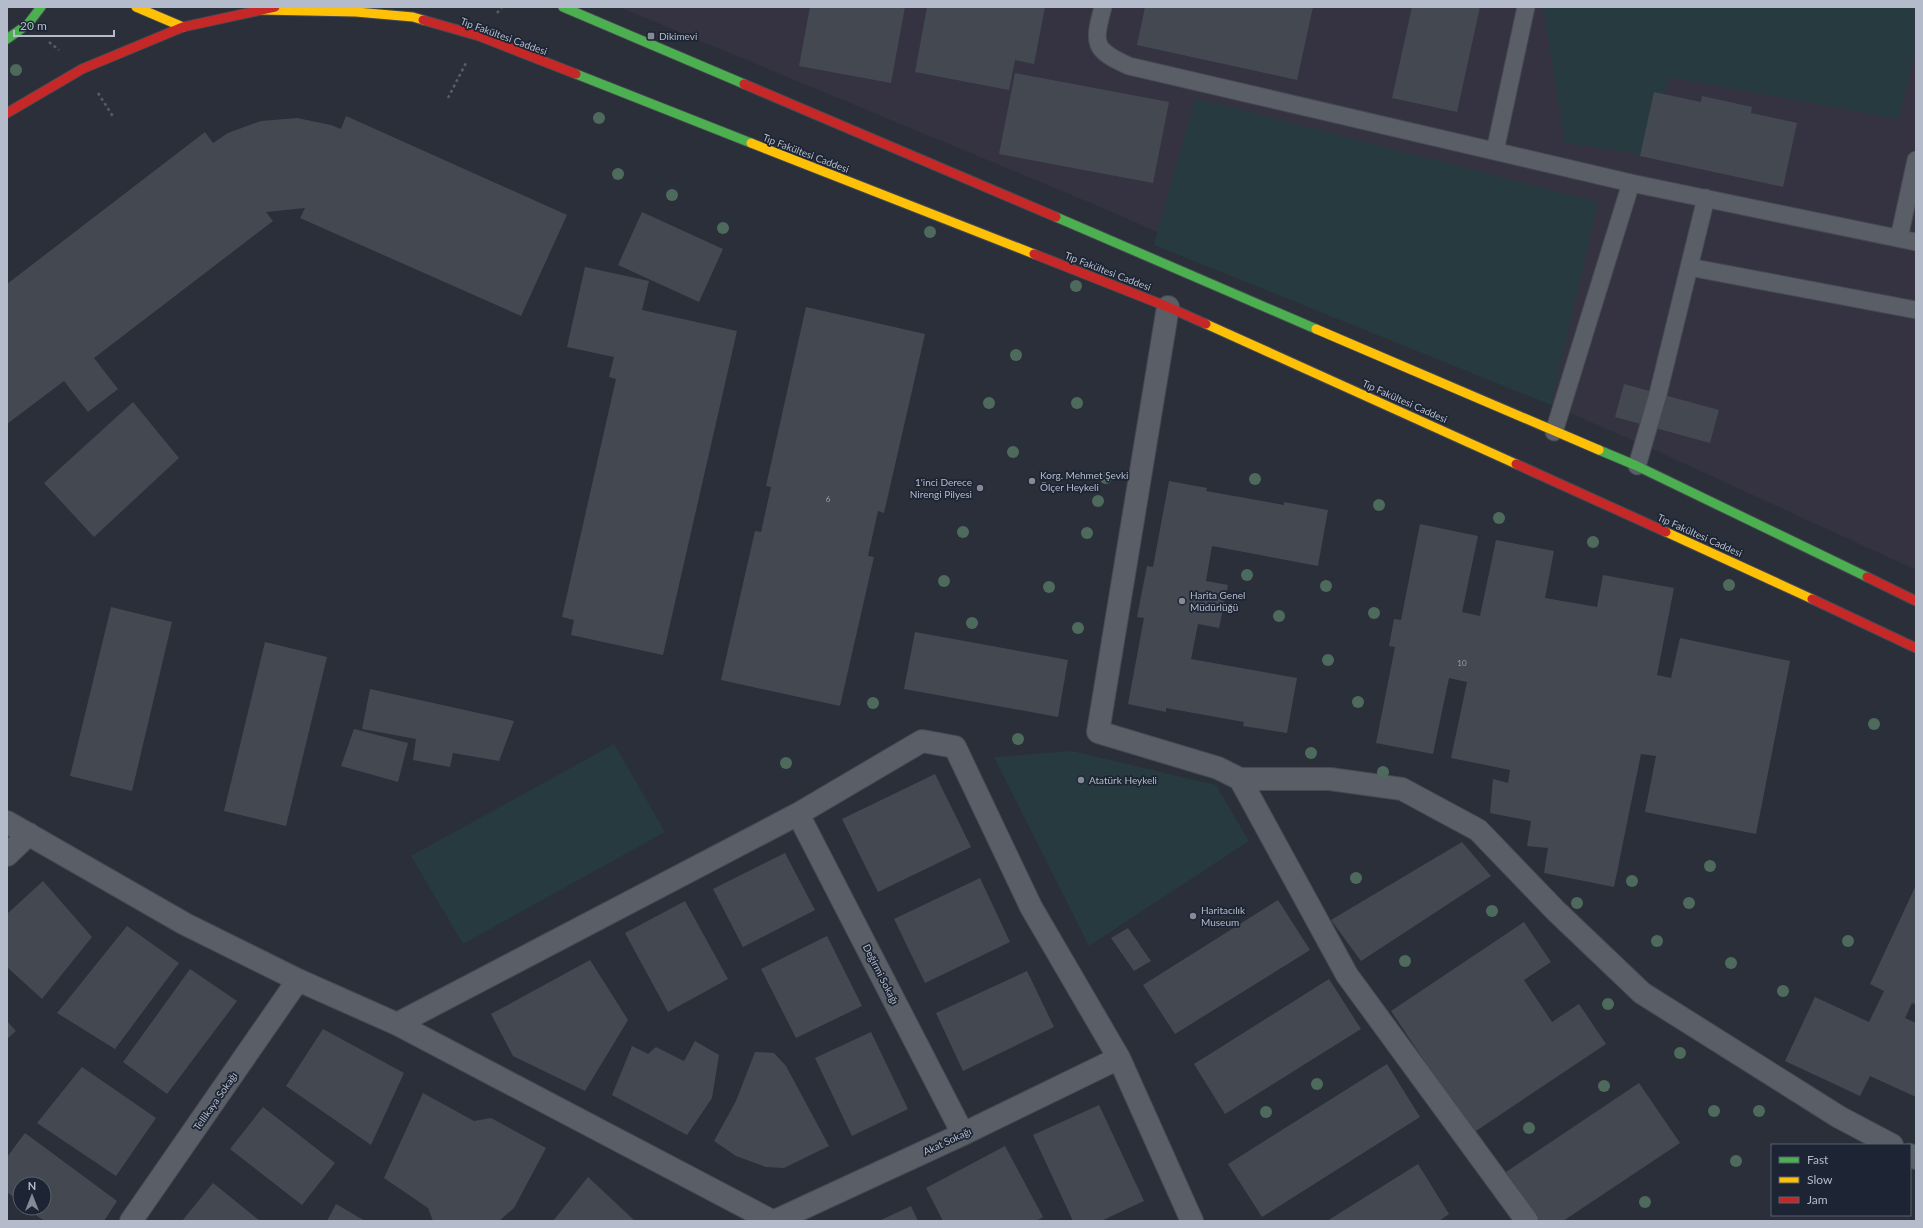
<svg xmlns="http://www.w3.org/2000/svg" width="1923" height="1228" font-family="Lato,sans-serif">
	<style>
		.medical { fill: #353342 }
		.green { fill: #273a3f }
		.building { fill: #444951 }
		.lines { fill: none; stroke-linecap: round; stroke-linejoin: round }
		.lane-casing { stroke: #464a52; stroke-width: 19 }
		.street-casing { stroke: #464a52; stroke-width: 24 }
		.fast-casing { stroke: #464a52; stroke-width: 11 }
		.slow-casing { stroke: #464a52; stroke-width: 11 }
		.jam-casing { stroke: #464a52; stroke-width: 11 }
		.path { stroke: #585d64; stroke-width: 2.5; stroke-dasharray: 3 3; stroke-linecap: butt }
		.lane { stroke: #5a5e67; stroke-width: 17 }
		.street { stroke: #5a5e67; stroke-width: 22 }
		.fast { stroke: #4caf50; stroke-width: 9 }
		.slow { stroke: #ffc107; stroke-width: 9 }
		.jam { stroke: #c62828; stroke-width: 9 }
		.tree { fill: #4e6a5c }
		.poi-dot { fill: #848a97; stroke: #1d2534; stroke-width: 1.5 }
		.labels { text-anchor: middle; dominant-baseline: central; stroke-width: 3.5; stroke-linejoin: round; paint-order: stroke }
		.number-label { font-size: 8px; fill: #989eac }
		.street-label { font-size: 10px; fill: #b4bbca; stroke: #1d2534 }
		.poi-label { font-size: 10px; fill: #b4bbca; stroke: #1d2534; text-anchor: start }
	</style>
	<rect width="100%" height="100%" fill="#2a2f39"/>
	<path class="medical" d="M619,7H1916V570L1648,447L1105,209Z"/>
	<path class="green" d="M1543,7H1916V49L1899,119L1669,77L1649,155L1565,143Z
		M1195,98L1598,202L1551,405L1154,245Z
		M614,744L665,832L463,944L411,856Z
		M1072,751L1216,785L1249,841L1089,946L994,757Z"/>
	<path class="building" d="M810,7H905L891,83L799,66Z
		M927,7H1045L1034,64L1015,60L1009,90L915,72Z
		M1145,7H1313L1297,80L1137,45Z
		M1412,7H1480L1457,112L1392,98Z
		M1015,73L1169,102L1153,183L999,154Z
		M1654,92L1701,102L1702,96L1752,107L1751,113L1797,123L1783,187L1640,156Z
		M346,116L567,215L521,316L300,218L305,208L266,212L273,221L94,358L118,389L88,412L64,381L7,424V284L205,132L213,143L228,133L261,121L297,118L331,125L341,129Z
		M642,212L723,249L699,302L618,265Z
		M585,267L649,281L642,310L737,331L663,655L571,635L574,620L562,617L616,379L609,377L614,357L567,347Z
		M806,307L925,334L884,513L878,511L868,556L874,557L840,706L721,680L755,531L761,532L771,487L766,486Z
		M1624,384L1719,410L1710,443L1615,417Z
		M133,402L179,458L94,537L44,483Z
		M1169,481L1207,488L1206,491L1284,505V502L1328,510L1318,566L1212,546L1206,581L1228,585L1219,628L1198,624L1191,659L1297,678L1287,733L1243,726L1244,722L1166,708V712L1128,704L1144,618L1137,617L1147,566L1153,567Z
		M1420,524L1478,536L1462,612L1480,616L1496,540L1554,551L1545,598L1597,607L1603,575L1674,588L1657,675L1671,678L1680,638L1790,661L1756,834L1645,812L1656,756L1641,754L1614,887L1544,873L1548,848L1527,846L1531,821L1490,813L1493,779L1508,783L1510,770L1451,758L1467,682L1449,678L1433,754L1376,743L1395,647L1389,646L1394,619L1401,620Z
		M111,607L172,622L132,791L70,776Z
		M915,632L1068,660L1058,717L904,689Z
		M265,642L327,657L286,826L224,811Z
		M370,689L514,721L499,761L453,753L450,767L413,760L416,739L362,729Z
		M354,729L408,743L398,782L341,766Z
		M935,774L971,847L878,892L842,819Z
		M1462,842L1491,876L1361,961L1331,920Z
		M785,853L815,910L743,947L713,889Z
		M980,878L1010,942L925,983L894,919Z
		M43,881L92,937L42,999L7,967V914Z
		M1916,885V1005L1912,1003L1905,1018L1916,1023V1097L1870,1076L1860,1096L1785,1061L1815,997L1869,1022L1884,991L1870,984Z
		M1278,900L1310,950L1175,1034L1143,985Z
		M685,901L728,979L668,1012L625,933Z
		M1524,922L1551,962L1524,980L1552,1022L1579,1004L1606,1044L1473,1133L1391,1011Z
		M127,926L179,963L115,1049L57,1013Z
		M1128,928L1151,961L1134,971L1111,938Z
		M827,936L862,1006L796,1038L761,969Z
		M590,960L628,1020L585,1091L513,1056L491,1014Z
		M190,969L237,1001L167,1094L123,1062Z
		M1027,971L1054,1027L963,1071L936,1013Z
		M1329,979L1361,1029L1225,1114L1194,1064Z
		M7,1021L16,1031L7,1039Z
		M323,1029L404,1073L371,1145L286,1086Z
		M871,1032L908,1109L852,1136L815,1058Z
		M695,1041L719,1055L712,1098L687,1135L612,1095L632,1046L648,1054L656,1047L684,1061Z
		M755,1052L774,1053L786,1066L829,1146L784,1168L766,1167L736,1156L714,1141L736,1101Z
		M1387,1064L1420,1117L1262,1217L1228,1164Z
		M82,1067L156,1118L116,1176L37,1123Z
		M1639,1083L1680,1143L1563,1221H1540L1506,1172Z
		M423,1093L474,1121L491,1118L546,1148L514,1208L499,1221H433L428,1208L384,1178Z
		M1099,1105L1144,1201L1101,1221H1073L1033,1135Z
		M263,1107L335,1163L302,1205L230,1149Z
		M25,1133L117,1201L104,1221H44L27,1208H44V1184H20V1202L7,1192V1157Z
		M1005,1146L1043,1217L1036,1221H943L926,1188Z
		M1418,1164L1449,1214L1439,1221H1327Z
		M588,1177L635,1221H553Z
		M213,1183L260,1221H182Z
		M336,1204L365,1221H327Z
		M911,1206L918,1221H879Z"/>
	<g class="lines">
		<defs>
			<path id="lane" d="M1103,7C1093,44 1093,50 1129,66L1631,183L1916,242
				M1495,151L1526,7
				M1899,238L1916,160
				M1689,267L1916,310
				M1554,432L1631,183
				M1637,466L1658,394L1706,198"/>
			<path id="street" d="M1168,307L1098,732L1218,768L1240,779H1330L1402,789L1478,830L1556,911L1642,993L1839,1117L1892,1145
				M1240,779L1347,975L1527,1221
				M798,814L963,1134
				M7,822L185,924L298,980L397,1024L772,1221
				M7,855L29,834
				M397,1024L798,814L922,741L955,747L1031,907L1119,1058L1192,1221
				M1910,1155L1916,1158
				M131,1221L298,980
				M775,1221L963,1134L1119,1058"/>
			<path id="fast" d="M563,7L744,84
				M7,39L28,24L41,7
				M576,74L751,143
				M1056,217L1316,329
				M1599,450L1637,466L1867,577"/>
			<path id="slow" d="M136,7L183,27
				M262,10L356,12L413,17L423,20
				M751,143L1034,254
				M1206,324L1516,464
				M1316,329L1599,450
				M1666,532L1812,599"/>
			<path id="jam" d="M423,20L479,36L576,74
				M744,84L1056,217
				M7,113L82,69L183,27L275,7
				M1034,254L1168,307L1206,324
				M1516,464L1666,532
				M1867,577L1916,601
				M1812,599L1916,648"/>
		</defs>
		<use href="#lane" class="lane-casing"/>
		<use href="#street" class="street-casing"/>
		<use href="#fast" class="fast-casing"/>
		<use href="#slow" class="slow-casing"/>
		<use href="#jam" class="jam-casing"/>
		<path class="path" d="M497,13L502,7
			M49,42L59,50
			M98,93L114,118
			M448,98L467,61"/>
		<use href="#lane" class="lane"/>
		<use href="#street" class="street"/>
		<use href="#fast" class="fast"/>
		<use href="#slow" class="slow"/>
		<use href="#jam" class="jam"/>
	</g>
	<g class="tree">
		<circle cx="16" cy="70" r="6"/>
		<circle cx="599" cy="118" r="6"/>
		<circle cx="618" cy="174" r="6"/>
		<circle cx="672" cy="195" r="6"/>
		<circle cx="723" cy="228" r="6"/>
		<circle cx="930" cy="232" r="6"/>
		<circle cx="1076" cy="286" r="6"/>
		<circle cx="1016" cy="355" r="6"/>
		<circle cx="989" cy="403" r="6"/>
		<circle cx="1077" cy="403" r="6"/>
		<circle cx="1013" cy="452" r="6"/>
		<circle cx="1106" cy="478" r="6"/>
		<circle cx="1255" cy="479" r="6"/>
		<circle cx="1098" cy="501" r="6"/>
		<circle cx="1379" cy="505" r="6"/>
		<circle cx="1499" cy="518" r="6"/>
		<circle cx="963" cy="532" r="6"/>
		<circle cx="1087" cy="533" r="6"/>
		<circle cx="1593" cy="542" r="6"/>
		<circle cx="1247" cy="575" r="6"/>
		<circle cx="944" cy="581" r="6"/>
		<circle cx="1729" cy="585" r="6"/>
		<circle cx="1326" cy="586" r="6"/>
		<circle cx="1049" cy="587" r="6"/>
		<circle cx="1374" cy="613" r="6"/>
		<circle cx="1279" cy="616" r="6"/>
		<circle cx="972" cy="623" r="6"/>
		<circle cx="1078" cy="628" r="6"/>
		<circle cx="1328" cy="660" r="6"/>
		<circle cx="1358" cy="702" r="6"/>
		<circle cx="873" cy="703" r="6"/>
		<circle cx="1874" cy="724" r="6"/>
		<circle cx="1018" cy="739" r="6"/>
		<circle cx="1311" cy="753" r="6"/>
		<circle cx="786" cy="763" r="6"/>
		<circle cx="1383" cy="772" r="6"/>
		<circle cx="1710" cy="866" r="6"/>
		<circle cx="1356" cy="878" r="6"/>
		<circle cx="1632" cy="881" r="6"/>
		<circle cx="1577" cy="903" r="6"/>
		<circle cx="1689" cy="903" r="6"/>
		<circle cx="1492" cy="911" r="6"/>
		<circle cx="1657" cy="941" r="6"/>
		<circle cx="1848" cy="941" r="6"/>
		<circle cx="1405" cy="961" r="6"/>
		<circle cx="1731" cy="963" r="6"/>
		<circle cx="1783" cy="991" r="6"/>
		<circle cx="1608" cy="1004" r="6"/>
		<circle cx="1680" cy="1053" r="6"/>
		<circle cx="1317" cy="1084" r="6"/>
		<circle cx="1604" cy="1086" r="6"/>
		<circle cx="1714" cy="1111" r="6"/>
		<circle cx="1759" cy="1111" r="6"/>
		<circle cx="1266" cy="1112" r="6"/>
		<circle cx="1529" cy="1128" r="6"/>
		<circle cx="1736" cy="1161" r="6"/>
		<circle cx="1645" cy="1202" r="6"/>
	</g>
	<g class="poi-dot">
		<rect x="647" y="32" width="8" height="8" rx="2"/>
		<circle cx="1032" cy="481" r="4"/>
		<circle cx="980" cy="488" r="4"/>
		<circle cx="1182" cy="601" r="4"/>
		<circle cx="1081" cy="780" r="4"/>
		<circle cx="1193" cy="916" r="4"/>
	</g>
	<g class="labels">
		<g class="number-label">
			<text x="828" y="499">6</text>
			<text x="1462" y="663">10</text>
		</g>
		<g class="street-label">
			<text transform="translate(504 36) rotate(20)">Tıp Fakültesi Caddesi</text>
			<text transform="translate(806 153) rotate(21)">Tıp Fakültesi Caddesi</text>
			<text transform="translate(1108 271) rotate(21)">Tıp Fakültesi Caddesi</text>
			<text transform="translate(1405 401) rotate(24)">Tıp Fakültesi Caddesi</text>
			<text transform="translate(1700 535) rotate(24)">Tıp Fakültesi Caddesi</text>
			<text transform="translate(881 974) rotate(63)">Değirmi Sokağı</text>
			<text transform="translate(215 1101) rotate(-55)">Tellikaya Sokağı</text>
			<text transform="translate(947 1141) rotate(-25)">Akat Sokağı</text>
		</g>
		<g class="poi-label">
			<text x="659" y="36">Dikimevi</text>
			<text x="1040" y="475">Korg. Mehmet Şevki<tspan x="1040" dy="12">Ölçer Heykeli</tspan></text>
			<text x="972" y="482" text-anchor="end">1'inci Derece<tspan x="972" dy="12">Nirengi Pilyesi</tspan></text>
			<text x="1190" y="595">Harita Genel<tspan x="1190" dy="12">Müdürlüğü</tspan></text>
			<text x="1089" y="780">Atatürk Heykeli</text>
			<text x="1201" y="910">Haritacılık<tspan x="1201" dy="12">Museum</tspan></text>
		</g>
	</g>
	<rect width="1923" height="1228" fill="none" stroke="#b4bbca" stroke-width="16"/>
	<rect x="1771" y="1144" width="140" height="72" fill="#1d2534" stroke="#596170"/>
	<rect x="1779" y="1157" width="20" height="6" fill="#4caf50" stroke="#596170"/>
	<text x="1807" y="1164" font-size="12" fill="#b4bbca">Fast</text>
	<rect x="1779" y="1177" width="20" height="6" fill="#ffc107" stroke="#596170"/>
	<text x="1807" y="1184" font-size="12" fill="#b4bbca">Slow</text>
	<rect x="1779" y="1197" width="20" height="6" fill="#c62828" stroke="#596170"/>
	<text x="1807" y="1204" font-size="12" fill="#b4bbca">Jam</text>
	<g transform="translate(32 1196)"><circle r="19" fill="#1d2534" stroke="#596170"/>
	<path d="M0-3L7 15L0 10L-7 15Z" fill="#848a97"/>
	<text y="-6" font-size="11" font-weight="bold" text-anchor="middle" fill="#b4bbca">N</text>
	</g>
	<path d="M14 30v6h100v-6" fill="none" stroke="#b4bbca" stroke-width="2"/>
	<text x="20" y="30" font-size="12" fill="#b4bbca" stroke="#1d2534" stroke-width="3" paint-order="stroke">20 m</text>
</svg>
